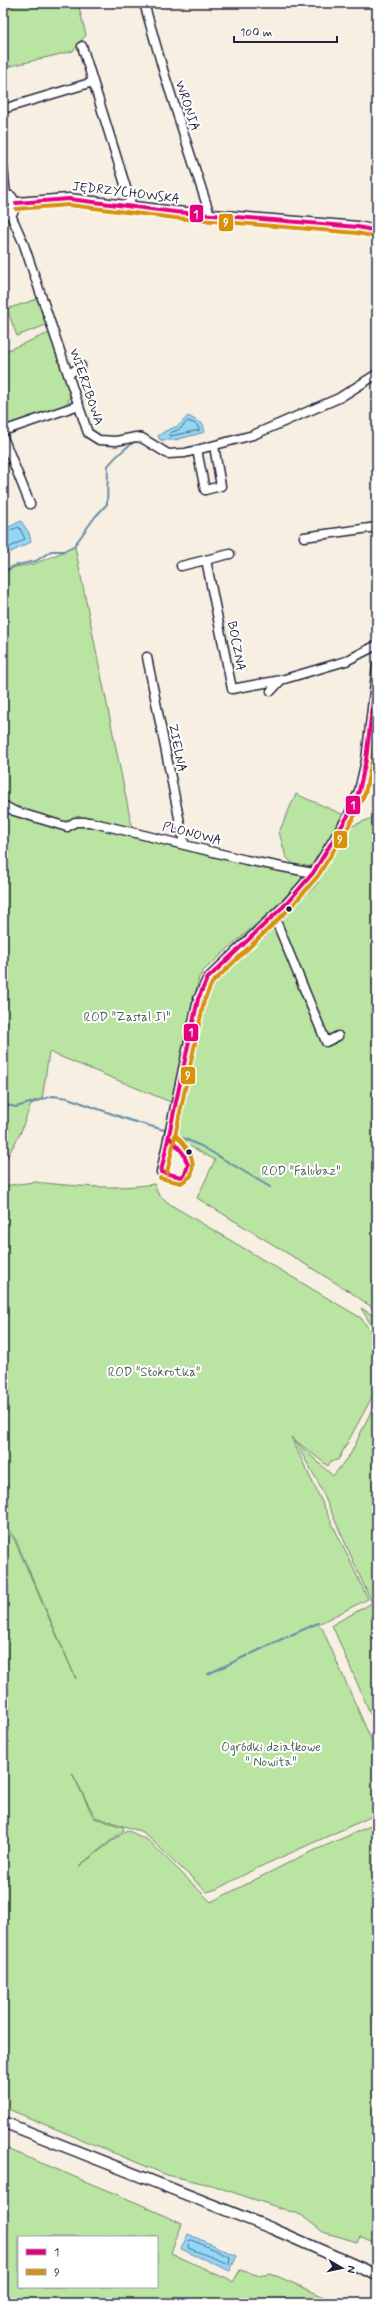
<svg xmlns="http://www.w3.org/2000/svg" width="380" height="2306" font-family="Mynerve,sans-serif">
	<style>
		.green { fill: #bae4a1; stroke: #6e836e; fill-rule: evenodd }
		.water { fill: #93d6f5; stroke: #668eab }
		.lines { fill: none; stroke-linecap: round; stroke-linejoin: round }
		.shore { stroke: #4f6a85; stroke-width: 1 }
		.stream { stroke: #668eab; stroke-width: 2 }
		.minor-casing { stroke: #22223b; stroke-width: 11 }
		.major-casing { stroke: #22223b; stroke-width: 13 }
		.minor { stroke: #fff; stroke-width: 8 }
		.major { stroke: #fff; stroke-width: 10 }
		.bus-1-casing { stroke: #fff; stroke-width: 7 }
		.bus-2-casing { stroke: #fff; stroke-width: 7 }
		.bus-1 { stroke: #e5007d; stroke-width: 4 }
		.bus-2 { stroke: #d79209; stroke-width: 4 }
		.bus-dot { fill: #22223b; stroke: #fff; stroke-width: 1.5 }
		.labels { text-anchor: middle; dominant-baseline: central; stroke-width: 4; stroke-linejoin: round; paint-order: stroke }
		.street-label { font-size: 13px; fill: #22223b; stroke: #fff }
		.park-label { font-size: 13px; fill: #505c5a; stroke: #fff }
		.line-badge { stroke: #fff; stroke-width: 1.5 }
		.badge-label { font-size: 11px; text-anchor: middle; font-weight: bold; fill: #fff }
	</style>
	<rect width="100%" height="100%" fill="#f7efe1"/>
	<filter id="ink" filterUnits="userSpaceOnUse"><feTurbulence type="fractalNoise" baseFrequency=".025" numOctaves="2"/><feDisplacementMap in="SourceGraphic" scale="8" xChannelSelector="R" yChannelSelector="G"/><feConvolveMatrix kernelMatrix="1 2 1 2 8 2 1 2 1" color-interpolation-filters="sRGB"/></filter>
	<g filter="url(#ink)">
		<path class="green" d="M25,3H78L86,35L73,51L3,68V8Z
			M37,299L46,325L17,336L7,309Z
			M49,333L70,394L68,402L62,407L3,427V352Z
			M75,547L132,827L131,834L305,876L272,910L204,970L199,977L173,1103L49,1052L42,1100L31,1104L20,1134L3,1164V573L15,567L34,564Z
			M296,794L344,815L313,867L293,864L286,857L279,832Z
			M377,816V1311L349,1291L197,1198L215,1160L175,1138L196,1036C201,1027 198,1016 201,1005C203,997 208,990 211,983L318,883L317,875L347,828Z
			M34,1182C73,1186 115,1190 154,1184L158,1194L171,1205L361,1318L377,1341V1388L338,1460L331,1461L328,1466L291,1437L368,1599L318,1624L322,1628L377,1753V1814L255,1869L217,1889L207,1892L143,1832L95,1817L72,1773L94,1818L123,1827L124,1830L79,1866L127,1830L149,1841L211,1902L302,1856L377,1823V2245L360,2237L357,2242L323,2232L301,2215L211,2185L167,2175L3,2107V1525L14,1539L76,1679L15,1538L3,1523V1186Z
			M361,1308L377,1318V1334Z
			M377,1399V1729L332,1625L372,1603L317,1480L294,1440L333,1476L351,1453Z
			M3,2147L142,2205L182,2224L171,2253L233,2282L240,2270L257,2275L270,2273L338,2303H3ZM19,2237H157V2287H19Z"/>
		<path class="water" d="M188,416L203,424L205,432L175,440H160L158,436L165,431L178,426Z
			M21,521L29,533L31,542L3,556V530Z
			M188,2234L237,2256L230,2271L181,2249Z"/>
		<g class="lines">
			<path class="shore" d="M188,421L196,424L200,430L170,436V433L180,429Z
				M3,533L19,527L25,539L3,551
				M192,2240L230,2257L229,2264L188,2248L189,2241Z"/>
			<path class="stream" d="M3,571L17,565L36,561L51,551H64L74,546L95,517L107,504L108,466C112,460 131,442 137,441
				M3,1104L16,1107L53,1096L68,1098L129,1120L164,1130
				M174,1134L203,1147L270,1187
				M291,1635L318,1623
				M251,1654L288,1636
				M208,1674L248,1655"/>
			<defs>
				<path id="minor" d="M144,3L164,73L210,215
					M82,46L132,207
					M3,109L93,82
					M3,167L6,195
					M10,213L23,242L88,433L99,440L116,441L136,437L142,438L168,454L185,453L253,435L339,398L377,374
					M69,374L81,366
					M3,431L79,405
					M3,437L30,504
					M197,450L205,490L221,486L214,446
					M304,537L377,527
					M206,560L232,689L281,680
					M181,566L230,554
					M147,657L184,843
					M271,691L281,680L346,661L377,645
					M3,805L14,811L67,827L75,822H90L246,860L313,873
					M274,916L326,1042L338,1036
					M161,1172L198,999L207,979L287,903L313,873L349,814L359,791L366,760L377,665"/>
				<path id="major" d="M3,196L11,197L16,206L12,212L3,213
					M16,203L69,199L175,212L358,227L377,231
					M3,2122L271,2228L377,2275"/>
			</defs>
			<use href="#minor" class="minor-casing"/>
			<use href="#major" class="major-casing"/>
			<use href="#minor" class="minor"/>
			<use href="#major" class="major"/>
			<defs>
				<path id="bus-1" d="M16,203L69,199L175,212L358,227L377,231
					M161,1172L198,999L207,979L287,903L313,873L349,814L359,791L366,760L377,665
					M161,1172L181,1177L185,1174L188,1165L183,1153L170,1138"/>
				<path id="bus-2" d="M16,209L69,205L175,218L357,233L376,237
					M167,1173L204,1001L212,983L291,907L318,876L354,817L365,793L372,761L377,717
					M160,1178L181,1183L191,1176C197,1157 187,1148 175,1134"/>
			</defs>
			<use href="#bus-1" class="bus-1-casing"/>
			<use href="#bus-2" class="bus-2-casing"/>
			<use href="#bus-1" class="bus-1"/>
			<use href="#bus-2" class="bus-2"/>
		</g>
	</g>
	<g class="bus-dot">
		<circle cx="289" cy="909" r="3.5"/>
		<circle cx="189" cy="1152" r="3.5"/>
	</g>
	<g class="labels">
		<g class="street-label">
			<text transform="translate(187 106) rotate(72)">WRONIA</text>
			<text transform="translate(126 193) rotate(7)">JĘDRZYCHOWSKA</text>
			<text transform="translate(86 387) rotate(71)">WIERZBOWA</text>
			<text transform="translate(236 646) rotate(79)">BOCZNA</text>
			<text transform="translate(177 748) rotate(79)">ZIELNA</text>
			<text transform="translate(192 834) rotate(14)">PLONOWA</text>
		</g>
		<g class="park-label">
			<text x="127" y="1017">ROD "Zastal II"</text>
			<text x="301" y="1171">ROD "Falubaz"</text>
			<text x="154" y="1372">ROD "Stokrotka"</text>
			<text x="271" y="1747">Ogródki działkowe<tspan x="271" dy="15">" Nowita"</tspan></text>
		</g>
	</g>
	<g class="line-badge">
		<rect x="189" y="204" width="15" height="19" rx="4" fill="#e5007d"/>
		<rect x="218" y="213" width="16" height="19" rx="4" fill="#d79209"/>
		<rect x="345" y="795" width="16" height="20" rx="4" fill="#e5007d"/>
		<rect x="333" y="830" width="15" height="19" rx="4" fill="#d79209"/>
		<rect x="183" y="1023" width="16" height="19" rx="4" fill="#e5007d"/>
		<rect x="180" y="1066" width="16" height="19" rx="4" fill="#d79209"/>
	</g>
	<g class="badge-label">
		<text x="196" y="218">1</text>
		<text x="226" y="226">9</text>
		<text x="353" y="809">1</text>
		<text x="340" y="843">9</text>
		<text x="191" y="1036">1</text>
		<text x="188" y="1079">9</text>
	</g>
	<rect width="380" height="2306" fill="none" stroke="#fff" stroke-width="16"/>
	<rect x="8" y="8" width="364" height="2290" fill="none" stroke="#22223b" stroke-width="1.5" filter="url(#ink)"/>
	<rect x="18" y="2236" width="140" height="52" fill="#ffffff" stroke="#a7a7b1"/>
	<rect x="26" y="2249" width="20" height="6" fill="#e5007d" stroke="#a7a7b1"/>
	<text x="54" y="2256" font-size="12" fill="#22223b">1</text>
	<rect x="26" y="2269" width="20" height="6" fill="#d79209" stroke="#a7a7b1"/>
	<text x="54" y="2276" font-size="12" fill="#22223b">9</text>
	<g transform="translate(342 2268) rotate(99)" stroke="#ffffff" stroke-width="3" paint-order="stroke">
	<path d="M0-3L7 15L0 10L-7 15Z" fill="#22223b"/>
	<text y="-6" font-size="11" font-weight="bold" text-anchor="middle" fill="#22223b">N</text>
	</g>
	<path d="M234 36v6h103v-6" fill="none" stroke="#22223b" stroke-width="2"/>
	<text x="240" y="36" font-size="12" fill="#22223b" stroke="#ffffff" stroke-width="3" paint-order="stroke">100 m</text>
</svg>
